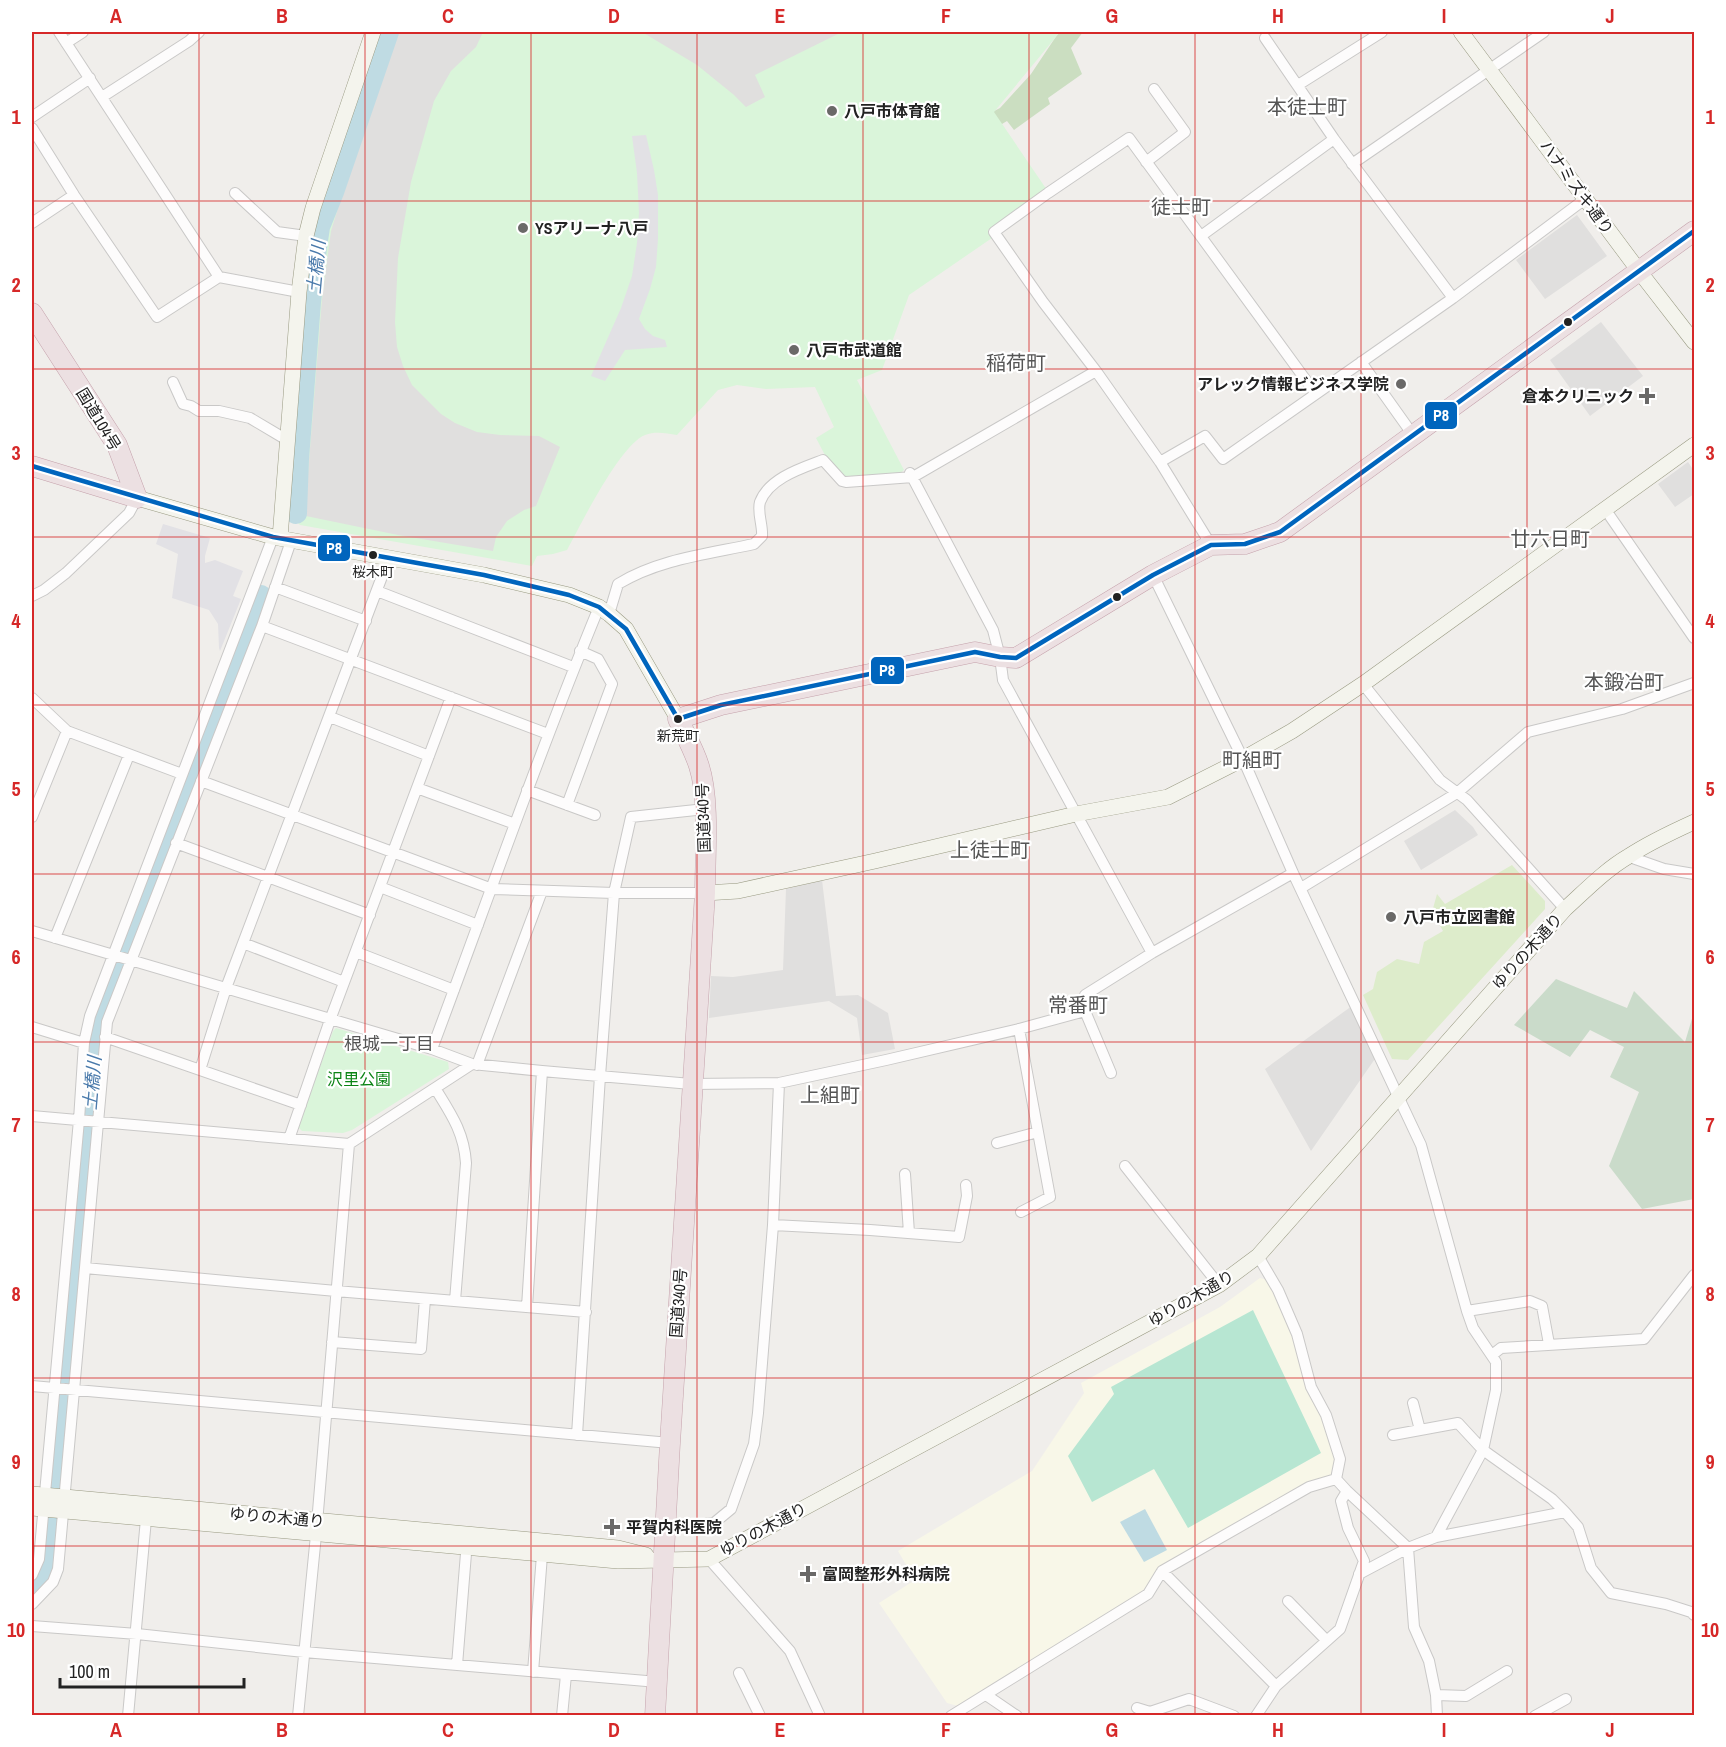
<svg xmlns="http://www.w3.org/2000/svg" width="1726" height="1747" font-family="'Archivo Narrow','Noto Sans JP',sans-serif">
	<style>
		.education { fill: #f8f7e8 }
		.grass { fill: #ddeccb }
		.forest { fill: #cbdec1 }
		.cemetery { fill: #cadbca }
		.park { fill: #daf5da }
		.pitch { fill: #b7e6d2 }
		.parking { fill: #e0dfde }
		.plaza { fill: #e2e1e5 }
		.water { fill: #bfdbe3 }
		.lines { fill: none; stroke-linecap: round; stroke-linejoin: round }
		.river { stroke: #bfdbe3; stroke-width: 22 }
		.street-casing { stroke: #c9c8c7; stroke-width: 12 }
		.secondary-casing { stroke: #999a82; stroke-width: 16 }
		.highway-casing { stroke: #c5a2ac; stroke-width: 21 }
		.street { stroke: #fdfcfc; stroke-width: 10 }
		.secondary { stroke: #f4f4ed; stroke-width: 15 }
		.highway { stroke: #ece0e2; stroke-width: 20 }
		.bus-1-casing { stroke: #fff; stroke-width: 9 }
		.bus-1 { stroke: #0065bd; stroke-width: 4.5 }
		.grid { fill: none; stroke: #d62828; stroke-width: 1.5; stroke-opacity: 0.55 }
		.poi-dot { fill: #6a6968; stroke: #fff; stroke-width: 2 }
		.bus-dot { fill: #222; stroke: #fff; stroke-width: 2 }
		.labels { text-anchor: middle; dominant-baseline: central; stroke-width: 4.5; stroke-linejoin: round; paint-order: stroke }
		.bus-label { font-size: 14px; fill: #222; stroke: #fff }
		.poi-label { font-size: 16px; font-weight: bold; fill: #222; stroke: #fff; text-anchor: start }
		.street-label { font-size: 16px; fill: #222; stroke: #fff }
		.park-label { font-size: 16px; fill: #0c8416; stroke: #fff }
		.water-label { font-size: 18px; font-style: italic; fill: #4a7aab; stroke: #fff }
		.neighbourhood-label { font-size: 18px; fill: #555; stroke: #fff }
		.quarter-label { font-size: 20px; fill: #555; stroke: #fff }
		.line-badge { stroke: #fff; stroke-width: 2 }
		.badge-label { font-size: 16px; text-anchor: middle; font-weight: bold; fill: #fff }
		.neatline { fill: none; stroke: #d62828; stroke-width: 2 }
		.grid-label { font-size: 20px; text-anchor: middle; font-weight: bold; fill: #d62828 }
	</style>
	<rect width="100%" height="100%" fill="#f0eeeb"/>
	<path class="education" d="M1260,1278L1267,1280L1292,1330L1330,1441L1336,1465L1332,1476L1158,1569L1141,1596L958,1706L947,1703L879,1603L915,1580L898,1551L1032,1471L1084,1393L1081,1383L1220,1307Z"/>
	<path class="grass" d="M1512,865L1545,901V909L1408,1060L1392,1059L1363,995L1373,989L1377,972L1397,959L1419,964L1424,942L1443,931L1432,912L1437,894L1445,904Z"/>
	<path class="forest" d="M1059,32H1083L1071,48L1082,74L1048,98L1050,104L1014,130L1007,121L967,145L975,121L1000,108L1031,74Z"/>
	<path class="cemetery" d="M1556,979L1627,1008L1634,991L1685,1042L1694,1012V1199L1642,1209L1609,1166L1639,1092L1610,1077L1624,1047L1590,1030L1570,1057L1514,1025Z"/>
	<path class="park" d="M382,32H1060L994,112L1047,190L988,230L992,238L909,295L882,370L857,380L904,470L899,474L847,479L826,457L816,438L834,427L815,387L766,389L737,385L718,390L677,435C666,433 655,431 645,435C620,445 581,524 567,550L553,554L537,556L532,566L300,525L294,519L293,508L302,434L297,430L303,346L315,226Z
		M336,1028L448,1062L449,1069L352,1130L343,1133L302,1131L298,1127L333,1031Z"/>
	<path class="pitch" d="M1253,1310L1321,1453L1188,1528L1154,1469L1092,1502L1068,1456L1114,1394L1111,1387Z"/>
	<path class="parking" d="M394,32H483L476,47L451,71L434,101L411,182L398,258L395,322L397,347L403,366L412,385L441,414L455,423L477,432L500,435L539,436L560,447L536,506L524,510L507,521L496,537L493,551L398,535L306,516L305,511L322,299L331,231L374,90Z
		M642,32H842L755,75L765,97L746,107L734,95L697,65Z
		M1577,215L1607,256L1545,299L1516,260Z
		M1601,322L1643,376L1590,416L1550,360Z
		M1688,462L1694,471V494L1675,507L1658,484Z
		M1455,810L1473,827L1478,835L1421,870L1404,841Z
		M822,880L836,996L858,995L888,1013L895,1049L862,1055L857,1018L829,1001L709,1018L711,976L733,977L783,970L786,889Z
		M1356,1003L1379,1053L1311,1151L1265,1069Z"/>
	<path class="plaza" d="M646,135L654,170L658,195V239L656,267L650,289L639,319L645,329L653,336L665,340L667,347L625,350L605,381L591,376L621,308L632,276L637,243L639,213L637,173L632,136Z
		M163,524L210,538L205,556V563L215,560L243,571L233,596L241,599L220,651L219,648L218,624L209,610L172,598L178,554L156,544Z"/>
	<path class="water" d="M1145,1509L1167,1550L1144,1562L1120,1522Z"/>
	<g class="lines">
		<path class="river" d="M296,513L298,459L310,302L316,247L319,227L333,192L388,32
			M32,1590L51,1573L64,1393L97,1026L102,1009L261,596"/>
		<defs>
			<path id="street" d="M59,32L219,277L299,292
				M1265,38L1334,139L1453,298
				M66,43L83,32
				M1298,85L1382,32
				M102,97L189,41L199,32
				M32,117L90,78
				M32,128L74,195L157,317L219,277
				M1146,162L1185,132L1154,89
				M1352,164L1544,32
				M235,193L277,232L306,236
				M32,223L74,195
				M1201,236L1334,139
				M1361,362L1413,435
				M173,382L183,404L191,406L199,411H219L250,418L282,437L287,438
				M1160,462L1205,436L1223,459L1453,298L1585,199
				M910,473L993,630L1000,657L1003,680L1152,953
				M1605,509L1694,638
				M1211,545L1160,462L1096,371L1043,302L994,232L1048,193L1129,138L1316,394
				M1153,575L1243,759L1293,873L1421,1145L1467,1311L1473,1328L1496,1362V1390L1483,1450L1436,1537L1408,1548L1359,1574
				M275,587L366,621
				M377,591L573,667
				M32,596L44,590L66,573L129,513L137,498
				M609,614L618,584C659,559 708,554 754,544L762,536C763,526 757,512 760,502C769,478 802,468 823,460L842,481L846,482L913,477L1096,371
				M262,626L548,734
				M1363,684L1440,780L1467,800L1565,909
				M32,698L67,731L182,774
				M330,717L429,756
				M201,781L492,889L614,893H705
				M417,788L515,824
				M527,790L595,815
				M567,805L612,684L598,659L580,651
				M32,817L67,731
				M176,843L370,915
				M1627,856L1664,869L1694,874
				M380,887L478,925
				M1301,888L1457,793L1528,732L1622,709L1694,683
				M32,931L432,1049L472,1064L542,1071L691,1084L779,1083L886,1060L1019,1029L1085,1011V995L1152,953L1293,873
				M55,938L129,755
				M243,943L344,982
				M356,952L454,990
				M1085,1011L1111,1073
				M32,1027L84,1043
				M1019,1029L1050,1197L1021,1212
				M105,1037L301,1105
				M432,1049C487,902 539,753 599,607
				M477,1065L542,891
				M200,1070L226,988L389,558
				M435,1088C451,1114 464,1132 466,1163L455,1301
				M32,1116L349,1144
				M289,1139L330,1020L451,697
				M997,1143L1038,1132
				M1125,1166L1219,1285
				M905,1174L909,1233
				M773,1225L870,1230L959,1237L967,1196L966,1185
				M1258,1256L1278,1290L1297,1334L1311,1387L1326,1415L1340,1459L1336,1479
				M85,1268L336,1291L586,1312
				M527,1307L542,1071
				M1467,1311L1530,1301L1542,1306L1549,1344
				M332,1342L421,1349L425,1299
				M1492,1355L1501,1348L1644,1339L1694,1275
				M32,1386L670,1443
				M1413,1403L1420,1430
				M577,1435L600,1076L614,893L631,817L705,809
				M1393,1435L1458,1423L1483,1450L1552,1499L1565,1512L1578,1527L1591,1568L1611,1593L1666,1604L1691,1612L1694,1615
				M1336,1479L1347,1491L1408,1548L1414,1627L1429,1661L1436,1695L1437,1716
				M666,1528L714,1523L731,1509L754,1444L758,1413L773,1225L779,1083
				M1436,1537L1565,1512
				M709,1559L790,1651L820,1716
				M1162,1571L1276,1686
				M32,1575L39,1559L79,1120L84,1043L90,1016L273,537
				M1288,1601L1326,1640
				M32,1604L53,1582L58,1569L107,1022L262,626L291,541
				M32,1626L137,1634L304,1652L658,1682
				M457,1665L467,1541
				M533,1672L542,1555
				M739,1673L760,1716
				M986,1695L1017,1716
				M1436,1695L1466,1696L1507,1671
				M1137,1708L1150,1712L1189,1699L1234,1716
				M128,1716L146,1519
				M298,1716L316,1535L349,1144L472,1064
				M562,1716L566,1675
				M951,1716L1148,1594L1162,1571L1309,1487L1336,1479
				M1256,1716L1276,1686L1340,1629L1364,1561L1348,1528L1341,1501L1347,1491
				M1535,1716L1566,1699"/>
			<path id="secondary" d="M1461,32L1639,271L1694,342
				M137,498L273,537L484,575L569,595L599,607L609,614L626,629L678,719
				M280,538L299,292L306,236L313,208L373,32
				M705,893L738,891L875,861L1076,814L1168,797L1243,759L1292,731L1363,684L1694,445
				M32,1494L618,1548L646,1555
				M32,1508L618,1561L709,1559L1219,1285L1258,1256L1565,909C1585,891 1605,870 1629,856C1650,842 1672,832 1694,822"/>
			<path id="highway" d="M32,313L117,445L137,498
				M32,466L137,498
				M655,1716L670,1443L705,893C705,856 710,800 699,766C694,750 685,734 678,719L721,705L975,652L1000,657L1016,658L1153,575L1211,545L1245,544L1280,532L1694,231"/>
		</defs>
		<use href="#street" class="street-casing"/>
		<use href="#secondary" class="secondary-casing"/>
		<use href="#highway" class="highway-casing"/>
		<use href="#street" class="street"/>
		<use href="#secondary" class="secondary"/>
		<use href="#highway" class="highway"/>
		<defs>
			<path id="bus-1" d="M32,466L273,537L484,575L569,595L599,607L626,629L678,719L721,705L975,652L1000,657L1016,658L1153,575L1211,545L1245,544L1280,532L1694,231"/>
		</defs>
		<use href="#bus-1" class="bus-1-casing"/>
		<use href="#bus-1" class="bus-1"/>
	</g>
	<path class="grid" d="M199,32V1716M365,32V1716M531,32V1716M697,32V1716M863,32V1716M1029,32V1716M1195,32V1716M1361,32V1716M1527,32V1716M32,201H1694M32,369H1694M32,537H1694M32,705H1694M32,874H1694M32,1042H1694M32,1210H1694M32,1378H1694M32,1546H1694"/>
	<g class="poi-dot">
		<circle cx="832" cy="111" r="6"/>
		<circle cx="523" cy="228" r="6"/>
		<circle cx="794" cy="350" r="6"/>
		<circle cx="1401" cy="384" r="6"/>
		<path d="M1644 387h6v6h6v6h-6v6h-6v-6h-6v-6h6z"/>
		<circle cx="1391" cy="917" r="6"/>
		<path d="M609 1518h6v6h6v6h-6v6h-6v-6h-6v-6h6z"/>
		<path d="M805 1565h6v6h6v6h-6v6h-6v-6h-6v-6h6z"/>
	</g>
	<g class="bus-dot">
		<circle cx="1568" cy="322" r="5"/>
		<circle cx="373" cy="555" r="5"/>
		<circle cx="1117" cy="597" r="5"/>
		<circle cx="678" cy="719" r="5"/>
	</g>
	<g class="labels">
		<g class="bus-label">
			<text x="373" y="572">桜木町</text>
			<text x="678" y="736">新荒町</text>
		</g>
		<g class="poi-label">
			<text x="844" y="111">八戸市体育館</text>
			<text x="535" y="228">YSアリーナ八戸</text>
			<text x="806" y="350">八戸市武道館</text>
			<text x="1389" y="384" text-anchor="end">アレック情報ビジネス学院</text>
			<text x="1634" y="396" text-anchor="end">倉本クリニック</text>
			<text x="1403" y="917">八戸市立図書館</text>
			<text x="626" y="1527">平賀内科医院</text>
			<text x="822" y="1574">富岡整形外科病院</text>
		</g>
		<g class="street-label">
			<text transform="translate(1577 187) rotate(54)">ハナミズキ通り</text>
			<text transform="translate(99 419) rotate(59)">国道104号</text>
			<text transform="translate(703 818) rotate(-92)">国道340号</text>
			<text transform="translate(1527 951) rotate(-48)">ゆりの木通り</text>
			<text transform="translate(1191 1298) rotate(-30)">ゆりの木通り</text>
			<text transform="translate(678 1303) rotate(-86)">国道340号</text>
			<text transform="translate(277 1517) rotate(5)">ゆりの木通り</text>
			<text transform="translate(763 1529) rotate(-28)">ゆりの木通り</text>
		</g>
		<g class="park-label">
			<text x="359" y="1079">沢里公園</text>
		</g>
		<g class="water-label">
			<text transform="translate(316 267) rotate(-85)">土橋川</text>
			<text transform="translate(92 1083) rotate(-85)">土橋川</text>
		</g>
		<g class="neighbourhood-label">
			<text x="389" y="1043">根城一丁目</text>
		</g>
		<g class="quarter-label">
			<text x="1307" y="106">本徒士町</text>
			<text x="1181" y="206">徒士町</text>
			<text x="1016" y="362">稲荷町</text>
			<text x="1550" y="538">廿六日町</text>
			<text x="1624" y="681">本鍛冶町</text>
			<text x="1252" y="759">町組町</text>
			<text x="990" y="849">上徒士町</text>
			<text x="1078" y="1004">常番町</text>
			<text x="830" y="1094">上組町</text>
		</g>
	</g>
	<g class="line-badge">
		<rect x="1424" y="401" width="34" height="29" rx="6" fill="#0065bd"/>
		<rect x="317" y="534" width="34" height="28" rx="6" fill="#0065bd"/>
		<rect x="870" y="656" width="35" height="29" rx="6" fill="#0065bd"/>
	</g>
	<g class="badge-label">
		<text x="1441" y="421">P8</text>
		<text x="334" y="554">P8</text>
		<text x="887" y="676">P8</text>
	</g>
	<rect width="1726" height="1747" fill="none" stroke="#ffffff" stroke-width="66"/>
	<path d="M60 1678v9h184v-9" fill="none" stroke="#222222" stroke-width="3"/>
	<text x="69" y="1678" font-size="18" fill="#222222" stroke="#ffffff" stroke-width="4.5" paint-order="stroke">100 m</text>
	<rect x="33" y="33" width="1660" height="1681" class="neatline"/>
	<g class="grid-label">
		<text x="116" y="23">A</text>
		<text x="282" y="23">B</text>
		<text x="448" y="23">C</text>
		<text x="614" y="23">D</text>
		<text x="780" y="23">E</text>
		<text x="946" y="23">F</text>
		<text x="1112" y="23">G</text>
		<text x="1278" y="23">H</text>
		<text x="1444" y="23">I</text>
		<text x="1610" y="23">J</text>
		<text x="16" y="124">1</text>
		<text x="1710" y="124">1</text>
		<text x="16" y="292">2</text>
		<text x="1710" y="292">2</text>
		<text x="16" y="460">3</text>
		<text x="1710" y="460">3</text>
		<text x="16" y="628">4</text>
		<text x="1710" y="628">4</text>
		<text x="16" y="796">5</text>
		<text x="1710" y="796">5</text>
		<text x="16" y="964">6</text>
		<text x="1710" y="964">6</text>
		<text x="16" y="1132">7</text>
		<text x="1710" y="1132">7</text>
		<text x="16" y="1301">8</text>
		<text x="1710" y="1301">8</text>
		<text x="16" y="1469">9</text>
		<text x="1710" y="1469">9</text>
		<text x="16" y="1637">10</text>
		<text x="1710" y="1637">10</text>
		<text x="116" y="1737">A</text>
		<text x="282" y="1737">B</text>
		<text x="448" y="1737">C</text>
		<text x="614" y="1737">D</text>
		<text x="780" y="1737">E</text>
		<text x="946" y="1737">F</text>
		<text x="1112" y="1737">G</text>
		<text x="1278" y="1737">H</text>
		<text x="1444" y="1737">I</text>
		<text x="1610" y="1737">J</text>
	</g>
</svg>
